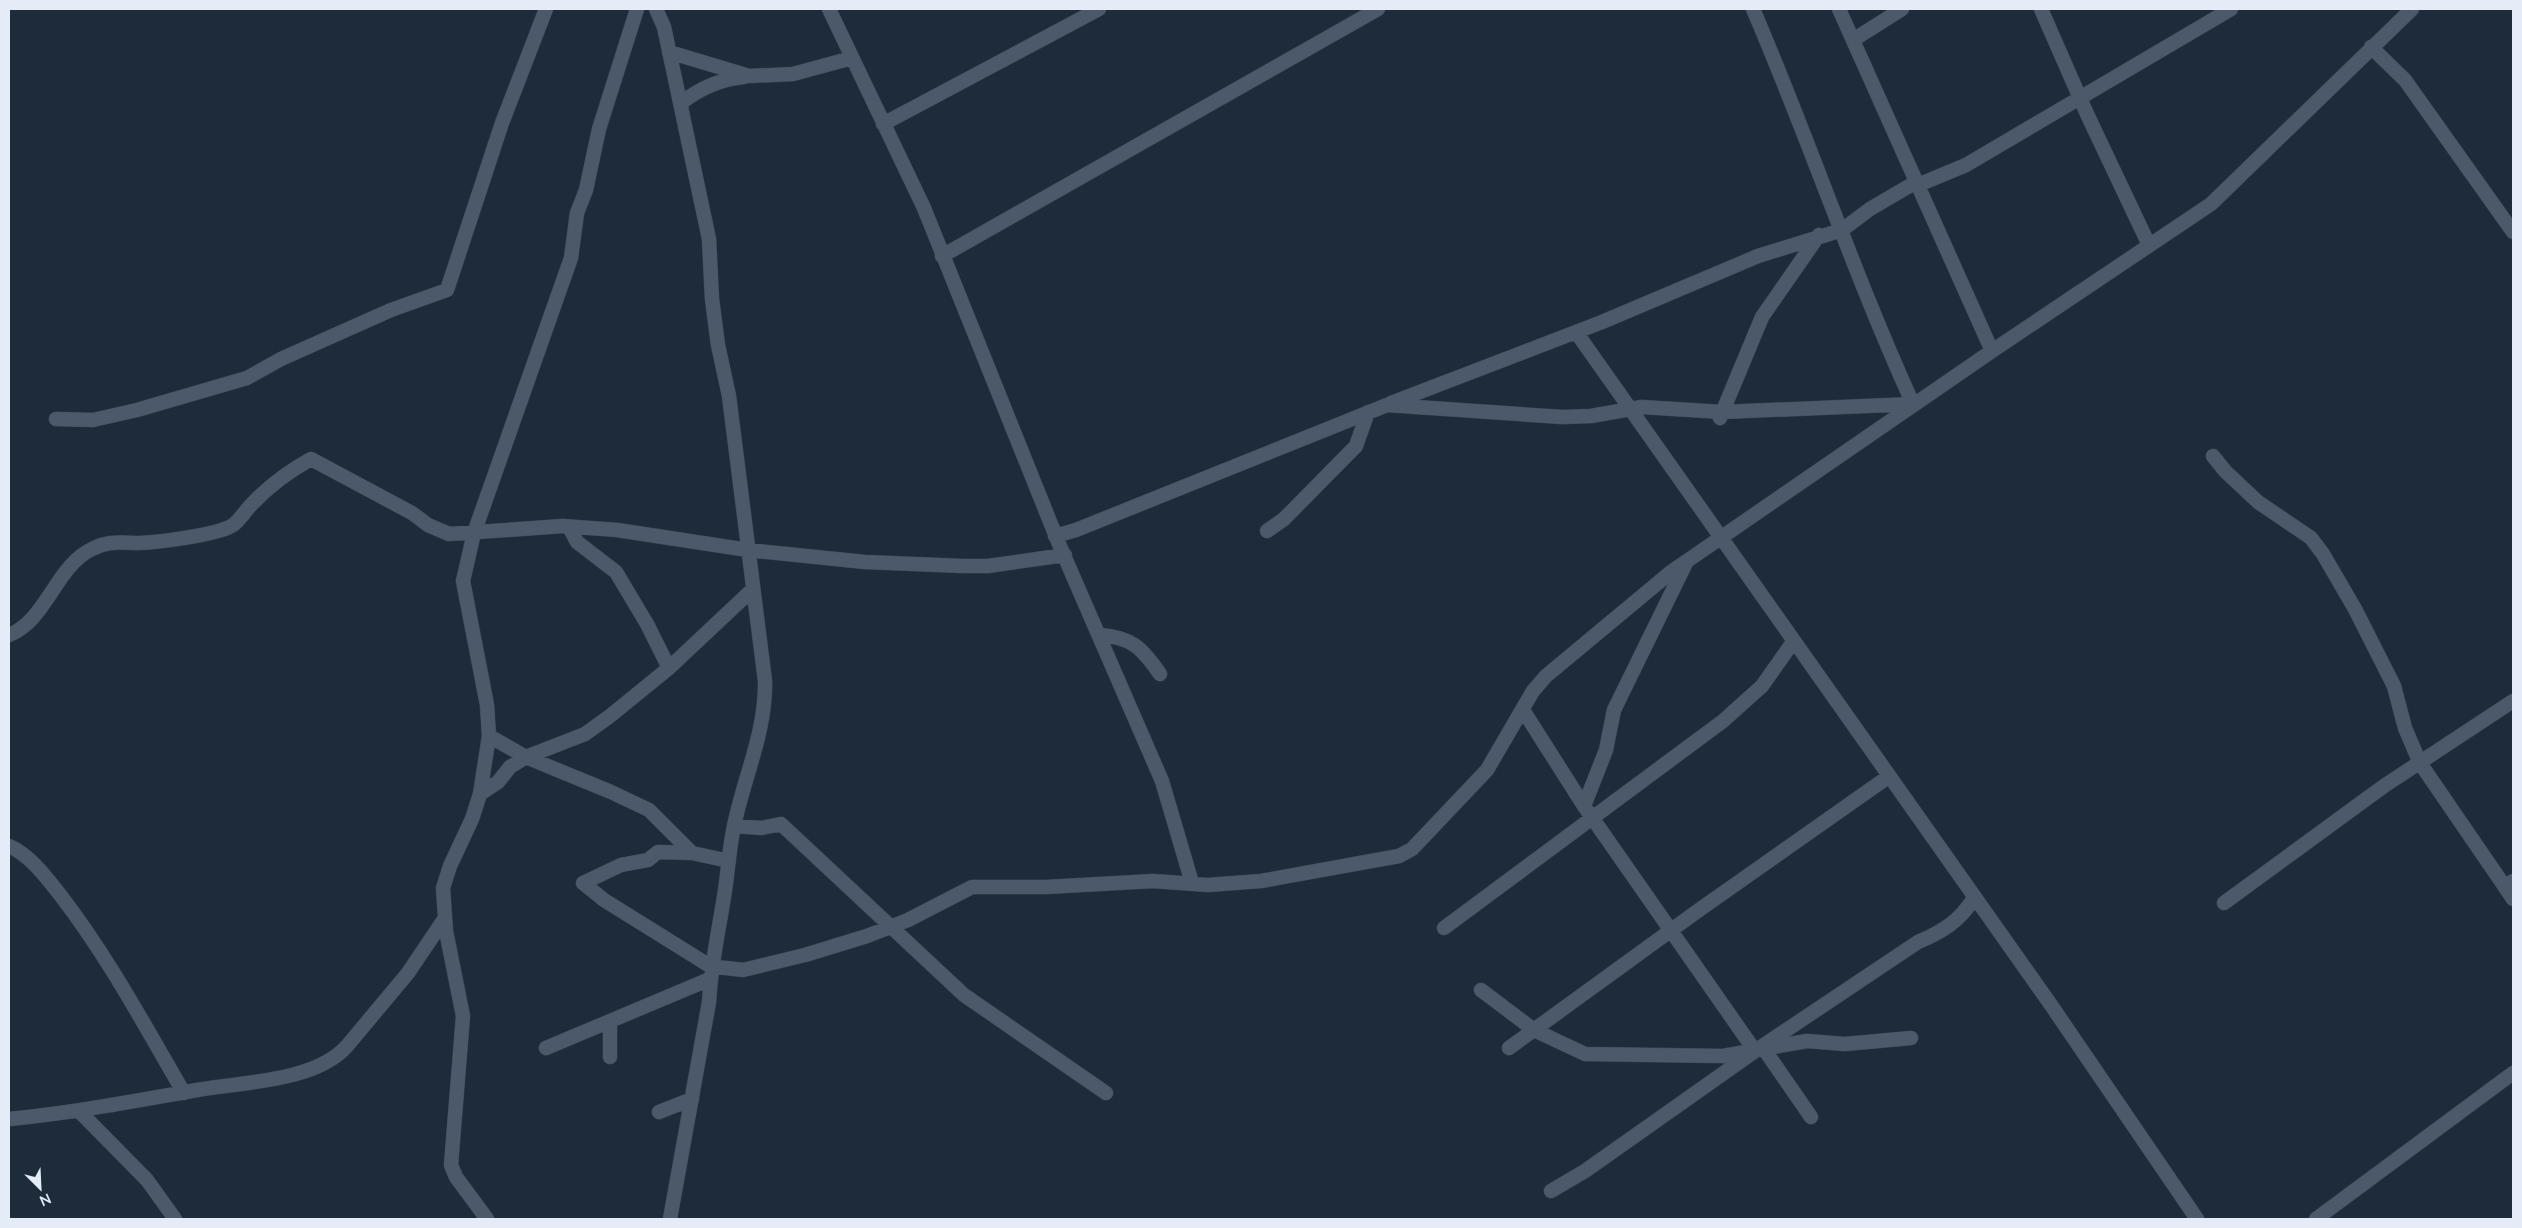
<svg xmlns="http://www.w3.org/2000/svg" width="2522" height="1228" font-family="Lato,sans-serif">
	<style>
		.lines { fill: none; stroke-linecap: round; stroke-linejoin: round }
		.minor-casing { stroke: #3d4754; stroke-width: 15 }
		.minor { stroke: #4b596a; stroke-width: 14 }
	</style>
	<rect width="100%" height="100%" fill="#1e2b3a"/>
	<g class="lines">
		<defs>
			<path id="minor" d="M656,9L664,27L709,239L712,299L718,345L729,396L765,681C766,732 744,777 734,826C729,849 728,873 724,897C718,934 711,965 709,1002L670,1219
				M829,9L924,208L1059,544L1162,781L1192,883
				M1839,9L1992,351
				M2041,9L2087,114L2149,245
				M1853,40L1902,9
				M2371,47L2405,80L2513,232
				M669,52L749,76L793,74L852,58
				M681,103C699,89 721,79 744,77
				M883,124L1099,9
				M1918,185L1966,165L2231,9
				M942,256L1378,9
				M1576,332L2051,1005L2197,1219
				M1391,403L1602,322L1758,256L1842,230L1870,209L1916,182
				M1720,418L1762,317L1819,235
				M56,419L93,420L137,410L247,378L281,359L391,310L447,290L502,123L546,9
				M2213,456L2225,471L2258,502L2311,538L2323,554L2355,609L2394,686L2405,728L2420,763L2505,887
				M569,527L577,542L616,572L647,624L669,668
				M1267,531L1284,519L1356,446L1368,412
				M1055,536L1076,530L1387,405L1562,417L1591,416L1642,407L1722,412L1913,404C1854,275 1809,139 1753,9
				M9,635C46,621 56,566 92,549C110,540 121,543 140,543C159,542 218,535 233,525C240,520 245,511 251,505C268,487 289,471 311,459L412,513L428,525L449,534L563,526L617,530L748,550L865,562L963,566H988L1065,555
				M1099,635C1132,637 1142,648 1160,674
				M1523,710L1584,806L1755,1051
				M489,736L526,757L611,792L649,810L692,853L729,861
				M480,794L498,782L510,767L526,757L585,734L610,716L669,668L753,589
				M1584,806L1606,750L1614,710L1686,563
				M734,826L762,828L781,824L964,995L1106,1093
				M9,846C30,855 47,878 61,896C108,957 145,1026 184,1093
				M692,853L658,852L648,860L621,865L583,883L604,900L710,966L743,970L805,955L867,936L908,920L972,887H1046L1153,881L1208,885L1261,881L1399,856L1412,849L1487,770L1533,691L1546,676L1671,572L1992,351L2211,204L2412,9
				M2513,881L2505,887L2513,899
				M2224,903L2384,786L2513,701
				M1444,928L1723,721L1762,686L1793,642
				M1481,990L1534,1030L1585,1054L1723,1056L1807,1041L1845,1044L1911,1038
				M546,1048L710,979
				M1509,1048L1699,910L1888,777
				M1764,1049L1811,1117
				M610,1057V1021
				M79,1111L147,1180L175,1219
				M659,1112L692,1099
				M9,1119C72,1113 134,1101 197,1090C242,1082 315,1082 347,1046L408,973L445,918
				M1551,1191L1585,1171L1755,1051L1918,942C1942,932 1960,921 1974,898
				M487,1219L456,1177L451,1165L463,1016L446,931L443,888L450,866L472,819L480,794L489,736L487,705L463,581L474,533L571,258L577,213L586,190L599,129L637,9
				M2316,1219L2513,1073"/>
		</defs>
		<use href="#minor" class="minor-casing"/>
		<use href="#minor" class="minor"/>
	</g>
	<rect width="2522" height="1228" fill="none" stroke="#e4ecf7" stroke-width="20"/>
	<g transform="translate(40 1188) rotate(156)" stroke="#1e2b3a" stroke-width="4" paint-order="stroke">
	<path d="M0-4L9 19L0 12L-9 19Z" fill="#e4ecf7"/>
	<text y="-8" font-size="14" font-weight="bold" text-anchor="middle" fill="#e4ecf7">N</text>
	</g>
</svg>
